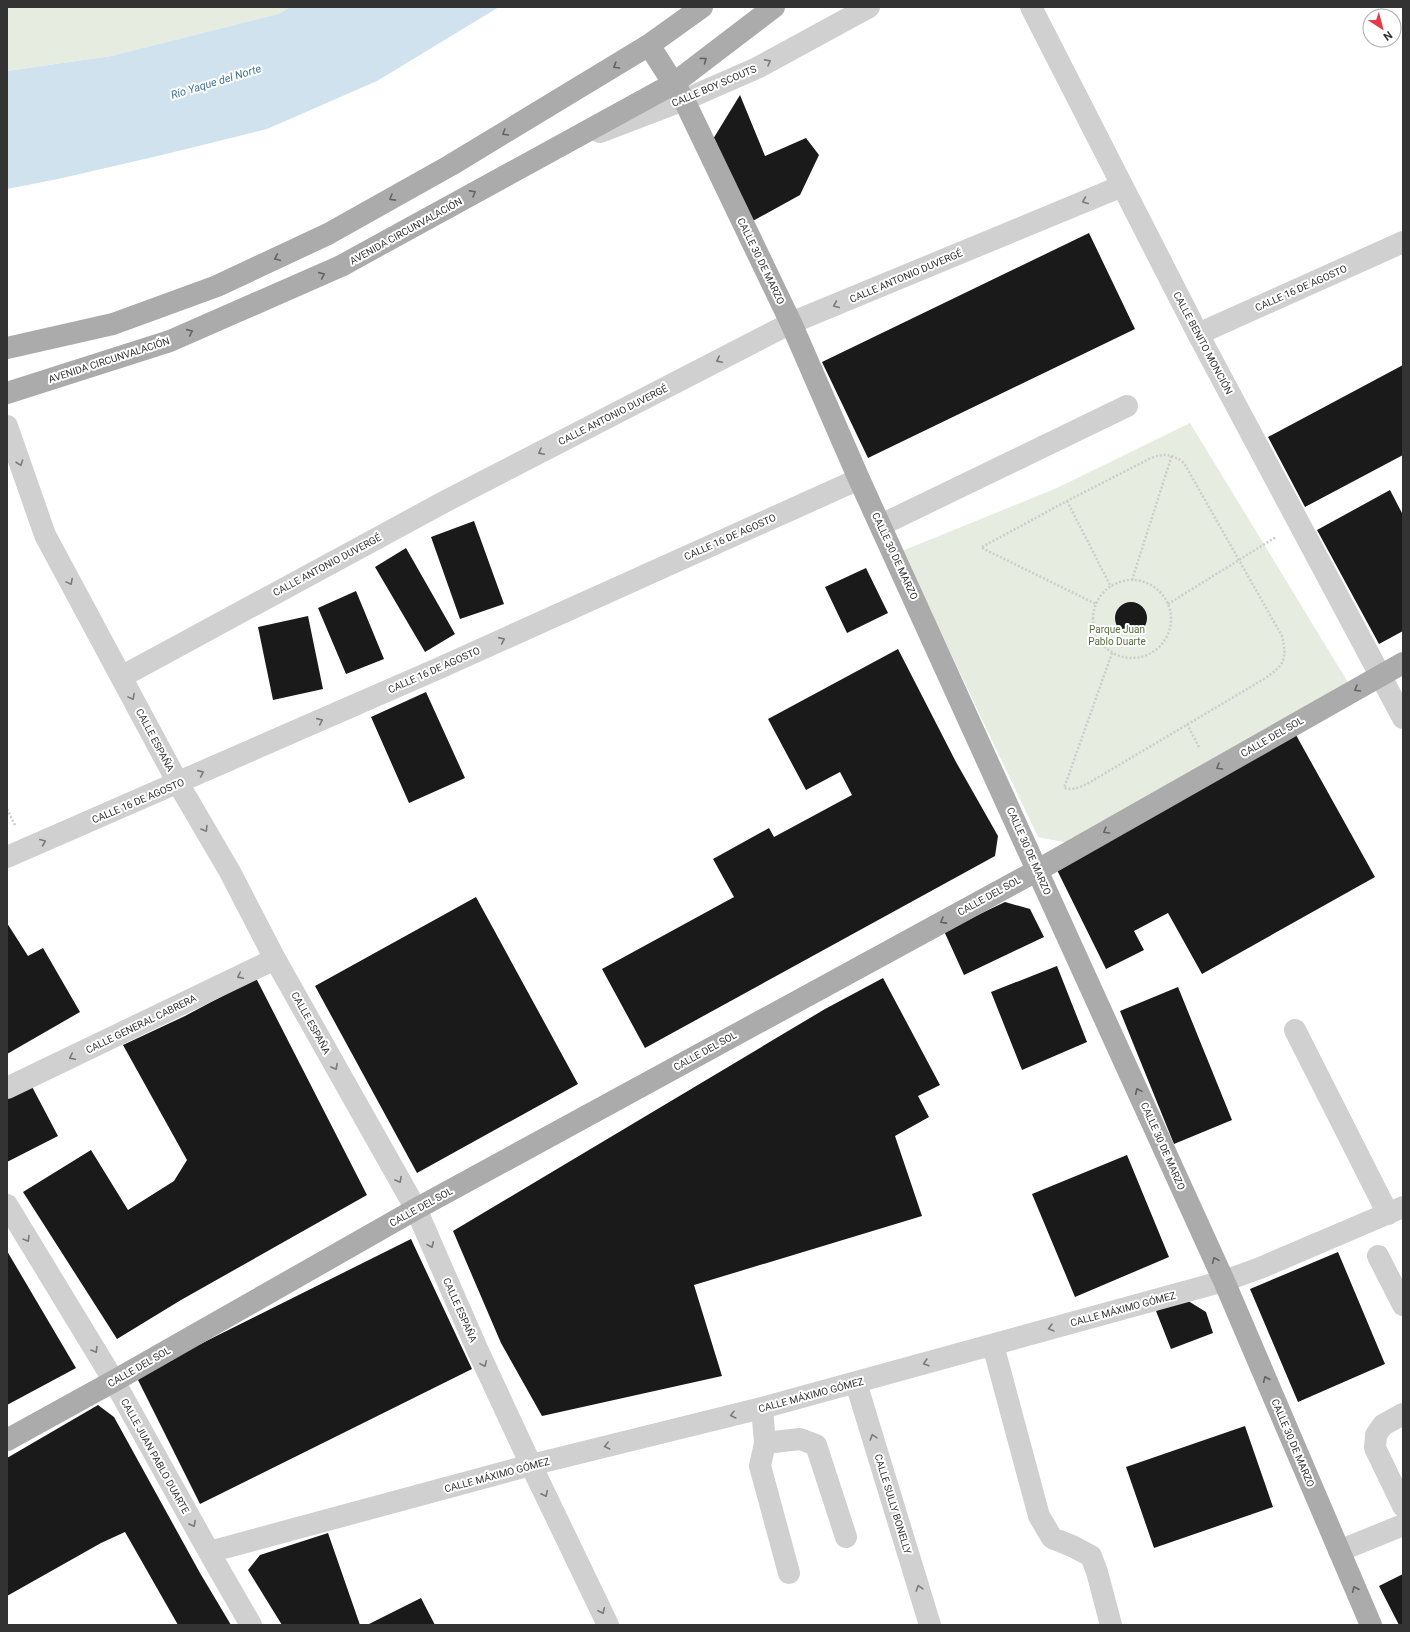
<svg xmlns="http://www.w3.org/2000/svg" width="1410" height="1632" font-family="Roboto,sans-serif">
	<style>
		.green { fill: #e6ecdf }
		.water { fill: #cfe2ee }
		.building { fill: #1a1a1a }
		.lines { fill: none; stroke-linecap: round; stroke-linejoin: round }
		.path { stroke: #cdcdcd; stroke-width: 2.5; stroke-dasharray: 2 2; stroke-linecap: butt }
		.minor { stroke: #d0d0d0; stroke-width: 22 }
		.major { stroke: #ababab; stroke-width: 22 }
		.oneway { stroke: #636363 }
		.oneway2 { stroke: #7a7a7a }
		.labels { text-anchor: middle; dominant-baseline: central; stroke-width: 4; stroke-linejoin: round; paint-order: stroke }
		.street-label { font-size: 10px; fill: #333; stroke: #fff }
		.park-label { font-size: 10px; fill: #56703f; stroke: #fff }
		.water-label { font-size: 11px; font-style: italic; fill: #3f7597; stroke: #fff }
	</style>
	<rect width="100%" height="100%" fill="#fff"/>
	<path class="green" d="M7,7H291L278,14L111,56L7,71Z
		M1190,423L1349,684L1068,843L1038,837L902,551L1057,488Z"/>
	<path class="water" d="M291,7H499L377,81L267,129L162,155L58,179L7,189V71L111,56L278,14Z"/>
	<path class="building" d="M740,95L765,156L806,138L819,155L800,195L751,222L710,144Z
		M1089,233L1135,329L868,458L822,362Z
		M1403,365V455L1305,507L1268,437Z
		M1390,490L1403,515V631L1379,644L1317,530Z
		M474,521L504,604L460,619L431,537Z
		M406,548L455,634L425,652L375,567Z
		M866,568L888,613L847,633L825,587Z
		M356,591L384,659L346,674L318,608Z
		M1115 618a16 16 0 1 1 32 0a16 16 0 1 1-32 0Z
		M308,616L323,689L273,700L258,627Z
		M898,649L956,762L998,836L995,856L645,1048L602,969L734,897L713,859L769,828L774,837L852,795L840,772L806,790L768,719Z
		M426,692L465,778L409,803L371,717Z
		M1296,735L1375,877L1202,974L1168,913L1134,931L1144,950L1106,969L1057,870Z
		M476,897L578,1084L417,1173L315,986Z
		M1005,902L1030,909L1044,937L964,975L944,931Z
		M7,923L28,956L43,948L80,1012L7,1054Z
		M1057,966L1087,1042L1022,1070L991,992Z
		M256,978L367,1195L181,1300L117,1339L23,1192L91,1150L128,1210L174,1181L187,1160L123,1045L185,1016Z
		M883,978L940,1085L918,1096L929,1117L895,1136L922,1216L694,1285L722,1376L542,1416L501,1343L453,1231L825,1009Z
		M1178,987L1232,1120L1174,1144L1120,1011Z
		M29,1081L58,1136L7,1162V1092Z
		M1127,1155L1169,1257L1075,1297L1032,1194Z
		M411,1239L472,1369L200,1504L136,1376Z
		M7,1251L76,1368L7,1405Z
		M1338,1252L1385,1364L1298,1402L1250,1289Z
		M1185,1299L1206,1312L1213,1333L1171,1349L1156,1311Z
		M98,1405L114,1417L200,1573L231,1625H178L125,1532L101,1543L7,1596V1458Z
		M1245,1426L1273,1507L1154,1548L1126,1467Z
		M328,1533L360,1625H282L248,1570L260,1555Z
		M1403,1574V1625H1399L1379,1586Z
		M421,1598L435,1625H367Z"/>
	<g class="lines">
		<path class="path" d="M1067,501L1111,587
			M982,547L1067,501L1151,458C1164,453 1173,454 1184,463L1282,636C1288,660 1283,666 1264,679L1092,781C1083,786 1075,791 1064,788L1112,653
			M982,548L1096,604
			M1132,580L1172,455
			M1093 619a39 39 0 1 1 78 0a39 39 0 1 1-78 0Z
			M1168,604L1276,537
			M1187,724L1200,749
			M7,809L15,825"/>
		<path class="minor" d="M1031,7L1198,334L1403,718
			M600,132L684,100L757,68L869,7
			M1198,334L1403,242
			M7,426L45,535L178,783L230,872L275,959L416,1209L478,1351L531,1465L608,1625
			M881,525L1127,406
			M121,677L444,502L791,323L1122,186
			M7,857L435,670L859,479
			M1295,1030L1388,1214
			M7,1088L275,959
			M7,1205L114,1381L209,1552L251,1625
			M1378,1256L1403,1305
			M993,1345L1039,1516L1052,1538L1072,1546L1091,1556L1097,1572L1111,1625
			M856,1383L930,1625
			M762,1408L765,1443L760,1466L789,1573
			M1403,1414L1383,1425L1376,1435L1375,1448L1403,1506
			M765,1443L800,1439L816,1445L846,1537
			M1339,1551L1403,1525
			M209,1552L531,1465L762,1408L1224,1281L1260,1268L1403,1207"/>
		<path class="major" d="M649,45L684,100L791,323L859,479L1224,1281L1371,1625
			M7,348L113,324L217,286L328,234L451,165L649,45L702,7
			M7,393L170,341L341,266L673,84L774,7
			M7,1440L114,1381L416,1209L1038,870L1403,663"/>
	</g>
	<defs><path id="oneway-chevron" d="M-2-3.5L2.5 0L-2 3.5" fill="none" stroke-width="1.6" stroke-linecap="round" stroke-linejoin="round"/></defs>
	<g class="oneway">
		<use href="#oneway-chevron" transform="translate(704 60) rotate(-37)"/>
		<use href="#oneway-chevron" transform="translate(616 66) rotate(149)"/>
		<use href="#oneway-chevron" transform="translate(505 133) rotate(149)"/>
		<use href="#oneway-chevron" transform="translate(473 193) rotate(-29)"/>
		<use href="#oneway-chevron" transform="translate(392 198) rotate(151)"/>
		<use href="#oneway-chevron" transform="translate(277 258) rotate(155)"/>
		<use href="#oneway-chevron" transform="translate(322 275) rotate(-24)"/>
		<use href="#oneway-chevron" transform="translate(190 332) rotate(-24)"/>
		<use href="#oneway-chevron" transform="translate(1357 689) rotate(150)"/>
		<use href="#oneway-chevron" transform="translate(1219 767) rotate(150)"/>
		<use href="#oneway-chevron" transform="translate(1106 831) rotate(150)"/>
		<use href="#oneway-chevron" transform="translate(943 921) rotate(151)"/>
		<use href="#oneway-chevron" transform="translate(1138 1091) rotate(-114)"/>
		<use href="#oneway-chevron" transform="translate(1215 1260) rotate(-114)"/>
		<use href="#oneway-chevron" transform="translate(1266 1379) rotate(-113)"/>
		<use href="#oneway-chevron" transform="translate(1355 1589) rotate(-113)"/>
	</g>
	<g class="oneway2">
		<use href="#oneway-chevron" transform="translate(768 62) rotate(-29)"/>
		<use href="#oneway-chevron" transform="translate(1085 201) rotate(157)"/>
		<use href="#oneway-chevron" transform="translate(836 305) rotate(157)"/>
		<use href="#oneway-chevron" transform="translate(719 360) rotate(153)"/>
		<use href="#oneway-chevron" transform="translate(541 452) rotate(153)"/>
		<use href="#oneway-chevron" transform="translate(20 463) rotate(71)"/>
		<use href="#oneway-chevron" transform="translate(70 582) rotate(62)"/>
		<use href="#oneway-chevron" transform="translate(502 640) rotate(-24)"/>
		<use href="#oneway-chevron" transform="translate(132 697) rotate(62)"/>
		<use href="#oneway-chevron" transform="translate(320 721) rotate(-24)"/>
		<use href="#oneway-chevron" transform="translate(201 773) rotate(-24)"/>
		<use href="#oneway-chevron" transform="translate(205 829) rotate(59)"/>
		<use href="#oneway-chevron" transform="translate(43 842) rotate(-23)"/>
		<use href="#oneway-chevron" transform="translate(240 976) rotate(154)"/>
		<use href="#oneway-chevron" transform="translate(72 1057) rotate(154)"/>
		<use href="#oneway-chevron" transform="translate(335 1067) rotate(61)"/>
		<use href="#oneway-chevron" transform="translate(399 1180) rotate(61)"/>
		<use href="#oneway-chevron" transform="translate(27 1239) rotate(59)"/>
		<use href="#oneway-chevron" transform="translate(431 1245) rotate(66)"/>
		<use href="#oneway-chevron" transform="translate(1051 1328) rotate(165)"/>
		<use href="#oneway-chevron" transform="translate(95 1350) rotate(59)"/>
		<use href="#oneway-chevron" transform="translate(926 1363) rotate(164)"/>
		<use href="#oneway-chevron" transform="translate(484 1364) rotate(65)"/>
		<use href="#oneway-chevron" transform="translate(733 1415) rotate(166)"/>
		<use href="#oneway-chevron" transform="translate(873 1437) rotate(-107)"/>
		<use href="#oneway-chevron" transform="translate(607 1446) rotate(166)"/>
		<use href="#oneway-chevron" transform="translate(545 1494) rotate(64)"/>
		<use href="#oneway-chevron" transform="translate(193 1524) rotate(61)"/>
		<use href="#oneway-chevron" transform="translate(919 1588) rotate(-107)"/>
		<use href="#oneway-chevron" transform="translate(602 1611) rotate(65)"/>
	</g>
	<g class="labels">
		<g class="street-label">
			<text transform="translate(714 86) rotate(-23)">CALLE BOY SCOUTS</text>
			<text transform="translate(406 231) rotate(-29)">AVENIDA CIRCUNVALACIÓN</text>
			<text transform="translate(761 261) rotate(64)">CALLE 30 DE MARZO</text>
			<text transform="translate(906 276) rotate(-23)">CALLE ANTONIO DUVERGÉ</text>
			<text transform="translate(1301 288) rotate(-24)">CALLE 16 DE AGOSTO</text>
			<text transform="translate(1203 343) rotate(62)">CALLE BENITO MONCIÓN</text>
			<text transform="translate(109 360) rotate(-18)">AVENIDA CIRCUNVALACIÓN</text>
			<text transform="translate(613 415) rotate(-27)">CALLE ANTONIO DUVERGÉ</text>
			<text transform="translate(730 537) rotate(-24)">CALLE 16 DE AGOSTO</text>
			<text transform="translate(895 556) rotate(65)">CALLE 30 DE MARZO</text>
			<text transform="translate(327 565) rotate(-28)">CALLE ANTONIO DUVERGÉ</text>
			<text transform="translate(434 670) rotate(-24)">CALLE 16 DE AGOSTO</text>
			<text transform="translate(1272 737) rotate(-30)">CALLE DEL SOL</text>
			<text transform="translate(155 740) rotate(62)">CALLE ESPAÑA</text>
			<text transform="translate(138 801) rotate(-23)">CALLE 16 DE AGOSTO</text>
			<text transform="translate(1029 851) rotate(66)">CALLE 30 DE MARZO</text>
			<text transform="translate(989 896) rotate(-29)">CALLE DEL SOL</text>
			<text transform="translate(311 1023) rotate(61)">CALLE ESPAÑA</text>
			<text transform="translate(141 1024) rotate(-26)">CALLE GENERAL CABRERA</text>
			<text transform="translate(705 1051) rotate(-29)">CALLE DEL SOL</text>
			<text transform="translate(1163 1146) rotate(66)">CALLE 30 DE MARZO</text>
			<text transform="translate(421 1207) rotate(-29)">CALLE DEL SOL</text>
			<text transform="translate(1123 1309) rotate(-15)">CALLE MÁXIMO GÓMEZ</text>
			<text transform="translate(460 1310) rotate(66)">CALLE ESPAÑA</text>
			<text transform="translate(139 1367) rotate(-30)">CALLE DEL SOL</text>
			<text transform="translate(811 1395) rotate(-15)">CALLE MÁXIMO GÓMEZ</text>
			<text transform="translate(1293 1443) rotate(67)">CALLE 30 DE MARZO</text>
			<text transform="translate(155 1456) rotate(61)">CALLE JUAN PABLO DUARTE</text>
			<text transform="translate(497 1475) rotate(-15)">CALLE MÁXIMO GÓMEZ</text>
			<text transform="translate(893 1504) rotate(73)">CALLE SULLY BONELLY</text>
		</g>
		<g class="park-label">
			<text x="1117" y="629">Parque Juan<tspan x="1117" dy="12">Pablo Duarte</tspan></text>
		</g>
		<g class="water-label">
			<text transform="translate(216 82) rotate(-17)">Río Yaque del Norte</text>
		</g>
	</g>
	<rect width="1410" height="1632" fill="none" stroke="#333333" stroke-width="16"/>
	<g transform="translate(1382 28) rotate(144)"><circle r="19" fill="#ffffff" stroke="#adadad"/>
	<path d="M0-3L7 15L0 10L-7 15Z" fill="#e63946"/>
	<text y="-6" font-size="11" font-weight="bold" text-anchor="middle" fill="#333333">N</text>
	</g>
</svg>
